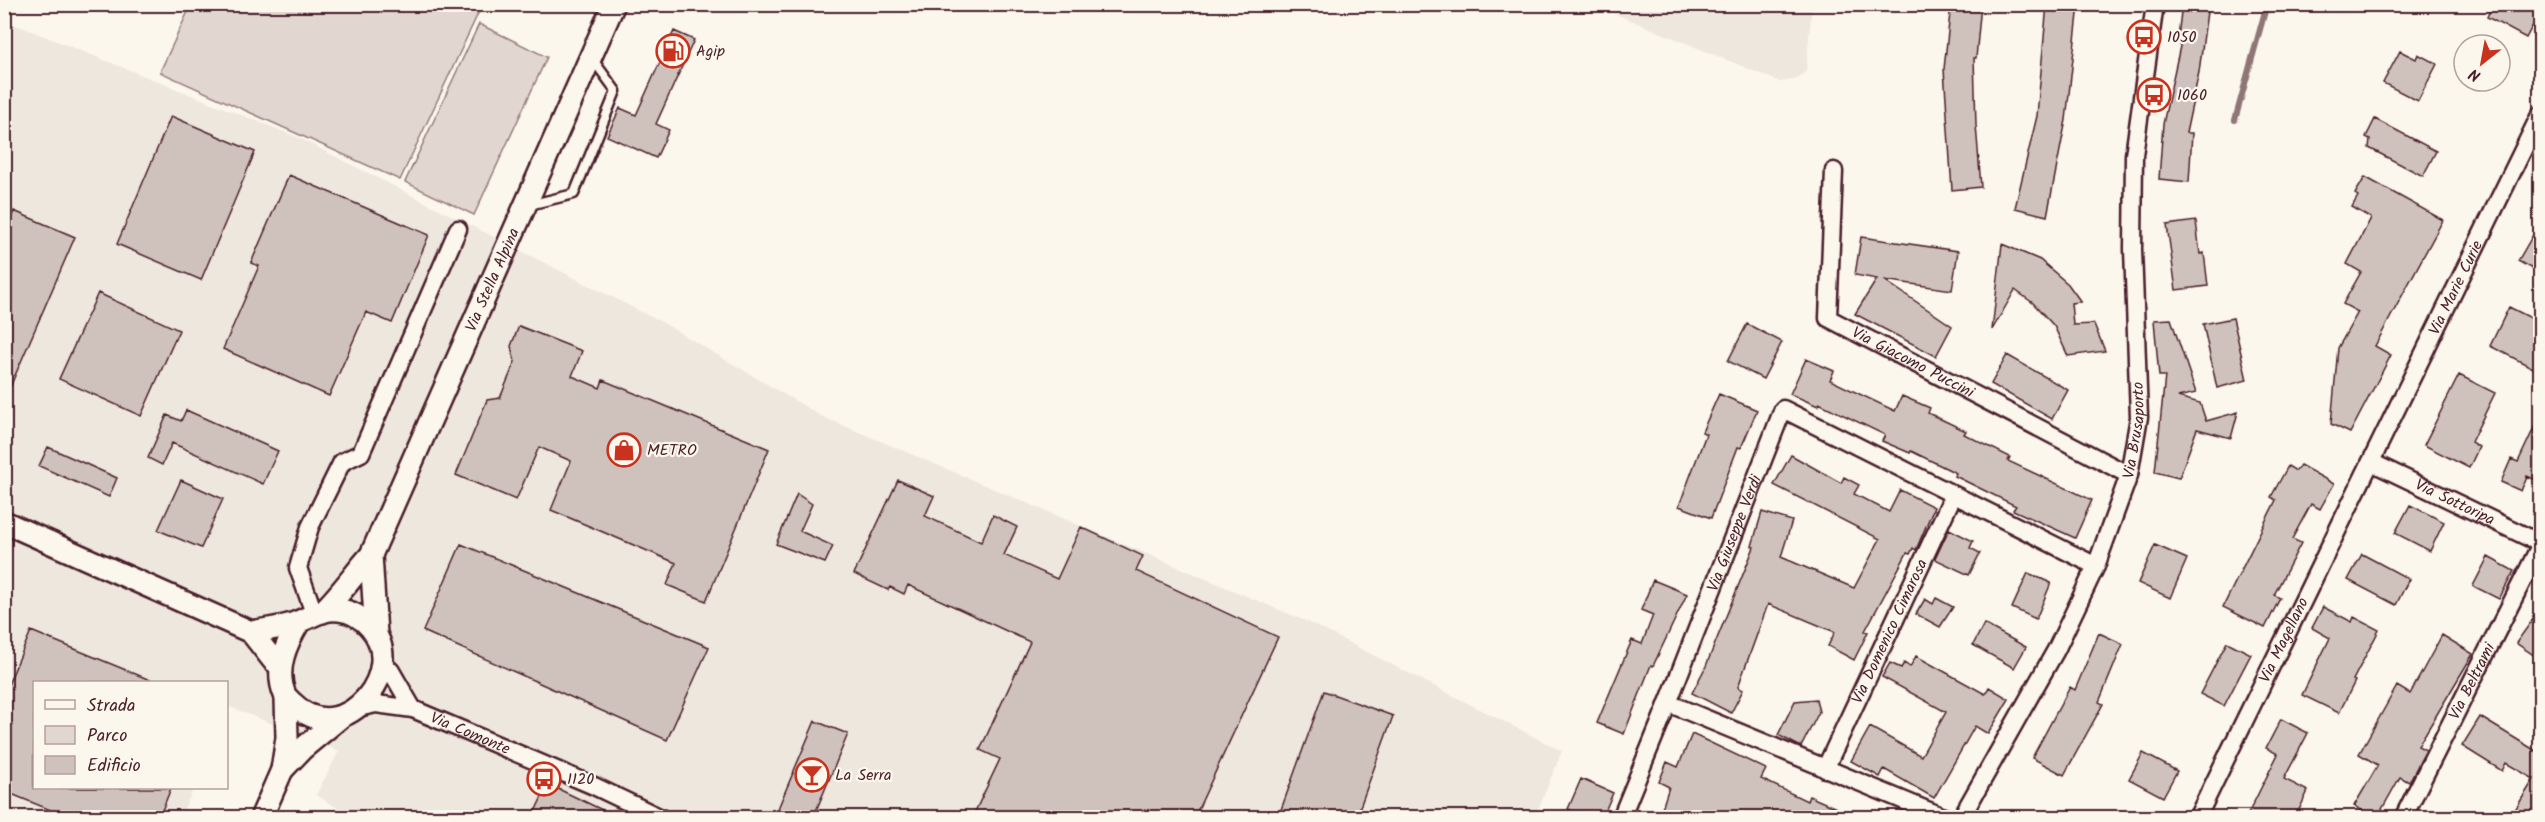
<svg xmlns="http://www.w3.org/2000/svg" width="2545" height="822" font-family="Kalam,sans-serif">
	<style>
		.built { fill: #eee7de }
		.green { fill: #e2d7d0; stroke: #967b7e; stroke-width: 1.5 }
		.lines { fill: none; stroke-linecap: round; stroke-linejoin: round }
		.stream { stroke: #907477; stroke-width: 6 }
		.building { fill: #cfc2bc; stroke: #4a1f2b; stroke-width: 1.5 }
		.service-casing { stroke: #4a1f2b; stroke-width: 13 }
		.minor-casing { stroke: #4a1f2b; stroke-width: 21 }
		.tertiary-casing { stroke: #4a1f2b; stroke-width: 26 }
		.service { stroke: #fbf7ec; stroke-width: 8 }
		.minor { stroke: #fbf7ec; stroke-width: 16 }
		.tertiary { stroke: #fbf7ec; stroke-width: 21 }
		.labels { text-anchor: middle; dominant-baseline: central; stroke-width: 4.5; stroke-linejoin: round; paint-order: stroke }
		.poi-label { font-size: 16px; fill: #4a1f2b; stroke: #fbf7ec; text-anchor: start }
		.street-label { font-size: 16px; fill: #4a1f2b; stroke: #fbf7ec }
	</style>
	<rect width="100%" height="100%" fill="#fbf7ec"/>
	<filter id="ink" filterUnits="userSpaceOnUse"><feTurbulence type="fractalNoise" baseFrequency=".0167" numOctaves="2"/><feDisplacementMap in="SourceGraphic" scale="12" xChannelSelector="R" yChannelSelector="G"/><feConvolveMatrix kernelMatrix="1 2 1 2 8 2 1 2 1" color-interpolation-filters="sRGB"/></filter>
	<g filter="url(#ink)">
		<path class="built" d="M1594,5H1812L1806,71L1797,79L1780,82Z
			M4,20L297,137L665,324L821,416L1308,622L1562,751L1535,817H352L316,795L339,751L230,707L227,713L226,682H34V788H194L180,817H5Z"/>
		<path class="green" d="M191,5V4L482,5L400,180L160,72Z
			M479,24L547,57L474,215L405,182Z"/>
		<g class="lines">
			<path class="stream" d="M2235,120L2267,4"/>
		</g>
		<path class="building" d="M1951,4H1981L1976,58H1974L1976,125L1981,187L1952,190L1944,69Z
			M2047,4H2077L2078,14L2066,120L2047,216L2015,208L2037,116Z
			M2182,4H2208L2199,72L2186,133H2192L2189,182L2159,179L2163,124L2182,37H2178Z
			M2493,4H2541V10L2526,38L2487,17Z
			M674,31L694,40L656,124L669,130L656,158L607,136L620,108L636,115Z
			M2400,51L2416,59L2418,54L2437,64L2418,101L2383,83Z
			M171,116L255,152L201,280L117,244Z
			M2375,119L2436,151L2423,176L2369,148L2370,139L2366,137Z
			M289,175L429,235L392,323L366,312L329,396L223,349L259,266L251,263Z
			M2365,177L2443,220L2375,346L2391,355L2350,433L2331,424L2338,348L2358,312L2343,304L2361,272L2347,264L2371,218L2352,207L2358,196L2355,194Z
			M14,211L75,237L4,401V234Z
			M2196,221L2200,254L2204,253L2208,286L2176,290L2167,225Z
			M2541,221V274L2518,261Z
			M1861,237L1958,251L1952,290L1884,280L1952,326L1936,356L1855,314L1877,279L1855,275Z
			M2002,244L2040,260L2068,284L2081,302L2071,303L2073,325L2094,324L2105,351L2068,356L2054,326L2033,303L2015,290L1992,330Z
			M98,293L179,330L141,416L59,379Z
			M2509,307L2541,323V372L2490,346Z
			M2233,318L2247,380L2217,388L2203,324Z
			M2171,319L2196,393L2178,397L2200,403L2206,421L2238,412L2231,438L2197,429L2179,478L2155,472L2165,376H2159L2154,320Z
			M1747,324L1782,342L1763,379L1728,361Z
			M519,326L582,351L572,376L600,388L603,380L769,449L706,601L667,585L676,563L551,510L571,461L539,447L516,500L456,475L487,400L500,398L515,362L511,346Z
			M2007,355L2068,390L2052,419L1991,384Z
			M1806,359L1834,371L1830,380L1895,411L1902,396L1930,408L1928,413L1966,431L1964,434L2010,457L2008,461L2092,500L2075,538L2013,510L2016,506L1955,476L1956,473L1911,451L1910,453L1882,441L1885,435L1819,403L1818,406L1790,394Z
			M2459,375L2495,393L2471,442L2479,447L2469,468L2424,445Z
			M1719,394L1757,410L1741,448L1738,447L1711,518L1679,506L1706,434L1702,432Z
			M186,410L278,451L263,484L172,443L162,465L148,458L167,415L181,421Z
			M2541,413V482L2527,476L2521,491L2501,482L2511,459L2518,462Z
			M48,447L117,478L109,497L39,466Z
			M1791,455L1841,483L1844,477L1859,485L1854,494L1889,512L1900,490L1934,507L1916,550L1913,548L1910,554L1907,553L1865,631L1868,632L1854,660L1828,646L1835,632L1768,604L1738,687L1743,690L1731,713L1692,693L1706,666L1754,547L1752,546L1762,512L1792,521L1781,557L1854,588L1880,539L1774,485Z
			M2300,465L2334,484L2320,509L2311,504L2292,539L2301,543L2274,595L2280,598L2265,628L2223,607L2276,500L2271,497L2288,466L2296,471Z
			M181,480L223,499L201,548L158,530Z
			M898,480L934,496L925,516L981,542L993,515L1017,527L1004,555L1057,579L1081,527L1143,556L1136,571L1278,637L1194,818H972L1000,759L980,750L1030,642L908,585L904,594L890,587L888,590L854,574Z
			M797,494L812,504L800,531L833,546L825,563L776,544Z
			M2410,505L2444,522L2430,551L2395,533Z
			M1949,529L1973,541L1970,548L1980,553L1969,575L1935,559Z
			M461,544L709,647L667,740L423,631Z
			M2155,545L2187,559L2170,598L2138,583Z
			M2362,554L2409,579L2396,605L2348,580Z
			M2488,557L2514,571L2499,599L2473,586Z
			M2028,573L2051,583L2036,619L2012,608Z
			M1653,580L1687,594L1653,666L1651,665L1624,734L1597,723L1632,640L1642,644L1653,615L1641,610Z
			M1936,598L1953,607L1940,627L1916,614L1925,599L1933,604Z
			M2323,607L2352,622L2354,617L2379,630L2353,680L2355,681L2339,713L2302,695L2330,638L2312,628Z
			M2541,608V660L2516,643Z
			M1984,624L2026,647L2014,668L1973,645Z
			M31,631L155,682H34V788H171L159,818H70L4,791V694Z
			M2099,633L2123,644L2099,702L2103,704L2064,775L2032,758L2070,687L2075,690Z
			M2442,635L2473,654L2418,746L2426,750L2409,782L2400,777L2377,818H2374L2354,806L2378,765L2359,754L2397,686L2410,694Z
			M2227,642L2251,654L2224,706L2200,694Z
			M1916,656L1985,694L1989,687L2009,699L1988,734L1975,726L1934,798L1884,769L1880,777L1851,761L1870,727L1921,756L1946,712L1882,677L1890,663L1901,668L1904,663L1910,667Z
			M1324,691L1393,716L1356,818H1278Z
			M1816,699L1819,712L1801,747L1778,735L1795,701Z
			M2480,717L2541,754V818H2510L2534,779L2506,763L2502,771L2462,746Z
			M2281,719L2308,733L2284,779L2308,791L2295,818H2246L2278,754L2266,748Z
			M815,721L848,734L813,818H774Z
			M1692,734L1766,769L1761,779L1807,801L1809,796L1859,818H1659L1669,787L1659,782L1667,762L1678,767Z
			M2143,753L2177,771L2163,797L2129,779Z
			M1581,779L1613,793L1602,818H1589L1568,809Z
			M548,784L619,818H532Z"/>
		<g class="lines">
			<defs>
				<path id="service" d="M529,205L574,194L616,91L591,57"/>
				<g id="minor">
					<path id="s1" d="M1834,171L1828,318L2129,475"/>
					<path id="s2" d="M2371,462L2540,543"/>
					<path d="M314,613L298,568L310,527L342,462L361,453L458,229"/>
					<path d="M383,663L391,671L413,709"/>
					<path id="s3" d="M358,708L376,704L413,709L594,786L661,818"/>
					<path id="s4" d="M1825,769L1953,496"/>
					<path d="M1621,818L1668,703"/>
					<path id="s5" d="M1946,818L1668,703L1783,409L2096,566"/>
					<path id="s6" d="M1961,818L2056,650L2096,566L2129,475L2139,417L2133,249L2134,155L2155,4"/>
					<path id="s7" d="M2197,818L2540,115"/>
					<path id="s8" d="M2403,818L2540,546"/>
				</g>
				<g id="tertiary">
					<path d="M4,522L251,632L273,660L281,666"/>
					<path d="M371,555L376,634"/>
					<path id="s9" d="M322,612C340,595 354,574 371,555L614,4"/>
					<path d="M251,632C266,629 286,628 300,621C313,616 324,608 339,610C351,611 362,618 370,627C409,670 345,747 298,708C294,704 288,700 285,695C274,669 286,644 299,622"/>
					<path d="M282,770L302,749L342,716"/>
					<path d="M261,818L282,770L287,738L286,698"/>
				</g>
			</defs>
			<use href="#service" class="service-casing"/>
			<use href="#minor" class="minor-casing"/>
			<use href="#tertiary" class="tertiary-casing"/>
			<use href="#service" class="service"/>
			<use href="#minor" class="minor"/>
			<use href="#tertiary" class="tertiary"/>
		</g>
	</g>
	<defs>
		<symbol id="bus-ring" viewBox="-11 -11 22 22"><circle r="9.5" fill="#fbf7ec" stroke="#c8321e" stroke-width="1.5"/><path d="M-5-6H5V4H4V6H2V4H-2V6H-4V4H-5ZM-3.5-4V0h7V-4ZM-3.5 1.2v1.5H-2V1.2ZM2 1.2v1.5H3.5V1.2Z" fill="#c8321e"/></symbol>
		<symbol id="fuel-ring" viewBox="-11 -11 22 22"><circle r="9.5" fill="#fbf7ec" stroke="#c8321e" stroke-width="1.5"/><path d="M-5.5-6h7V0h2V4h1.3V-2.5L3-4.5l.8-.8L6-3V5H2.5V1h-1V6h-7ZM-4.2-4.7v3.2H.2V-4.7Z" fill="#c8321e"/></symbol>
		<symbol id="shop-ring" viewBox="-11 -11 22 22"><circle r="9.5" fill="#fbf7ec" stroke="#c8321e" stroke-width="1.5"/><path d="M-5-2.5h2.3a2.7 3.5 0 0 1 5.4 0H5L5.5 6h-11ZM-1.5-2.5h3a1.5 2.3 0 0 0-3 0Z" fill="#c8321e"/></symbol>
		<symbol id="bar-ring" viewBox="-11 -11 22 22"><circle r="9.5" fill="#fbf7ec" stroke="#c8321e" stroke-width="1.5"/><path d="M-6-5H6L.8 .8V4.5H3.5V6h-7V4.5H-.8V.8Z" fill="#c8321e"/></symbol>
	</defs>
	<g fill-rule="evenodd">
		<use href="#bus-ring" x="2125" y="18" width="38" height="38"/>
		<use href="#fuel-ring" x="654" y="32" width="38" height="38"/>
		<use href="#bus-ring" x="2135" y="76" width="38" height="38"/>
		<use href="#shop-ring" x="605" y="431" width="38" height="38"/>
		<use href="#bar-ring" x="793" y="756" width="38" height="38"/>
		<use href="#bus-ring" x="525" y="760" width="38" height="38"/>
	</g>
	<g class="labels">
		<g class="poi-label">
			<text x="2167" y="37">1050</text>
			<text x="696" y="51">Agip</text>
			<text x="2177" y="95">1060</text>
			<text x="647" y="450">METRO</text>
			<text x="835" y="775">La Serra</text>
			<text x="567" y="779">1120</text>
		</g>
		<g class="street-label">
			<text stroke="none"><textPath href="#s9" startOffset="376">Via Stella Alpina</textPath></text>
			<text stroke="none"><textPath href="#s7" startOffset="590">Via Marie Curie</textPath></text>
			<text stroke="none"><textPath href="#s1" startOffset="243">Via Giacomo Puccini</textPath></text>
			<text stroke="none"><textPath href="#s6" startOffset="428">Via Brusaporto</textPath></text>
			<text stroke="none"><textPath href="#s2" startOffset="93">Via Sottoripa</textPath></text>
			<text stroke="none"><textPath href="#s5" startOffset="483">Via Giuseppe Verdi</textPath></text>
			<text stroke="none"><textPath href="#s4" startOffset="152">Via Domenico Cimarosa</textPath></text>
			<text stroke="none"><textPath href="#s7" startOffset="198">Via Magellano</textPath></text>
			<text stroke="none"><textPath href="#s8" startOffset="153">Via Beltrami</textPath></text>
			<text stroke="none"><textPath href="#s3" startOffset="118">Via Comonte</textPath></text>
		</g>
	</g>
	<rect width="2545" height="822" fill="none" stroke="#fbf7ec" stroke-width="24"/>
	<rect x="12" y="12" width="2521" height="798" fill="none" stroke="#4a1f2b" stroke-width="2" filter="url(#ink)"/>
	<rect x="33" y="681" width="195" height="108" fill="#fbf7ec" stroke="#b4a19f" stroke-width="1.5"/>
	<rect x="45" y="700" width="30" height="9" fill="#fbf7ec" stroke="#b4a19f" stroke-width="1.5"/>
	<text x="87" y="711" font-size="18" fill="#4a1f2b">Strada</text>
	<rect x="45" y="726" width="30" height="18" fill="#e2d7d0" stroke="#b4a19f" stroke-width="1.5"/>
	<text x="87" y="741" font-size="18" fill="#4a1f2b">Parco</text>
	<rect x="45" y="756" width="30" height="18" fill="#cfc2bc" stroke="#b4a19f" stroke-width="1.5"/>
	<text x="87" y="771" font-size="18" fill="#4a1f2b">Edificio</text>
	<g transform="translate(2482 63) rotate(211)"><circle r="28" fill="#fbf7ec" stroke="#b4a19f" stroke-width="1.5"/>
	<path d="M0-4.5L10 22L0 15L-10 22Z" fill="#c8321e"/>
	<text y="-9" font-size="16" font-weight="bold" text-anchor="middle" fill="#4a1f2b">N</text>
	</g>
</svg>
